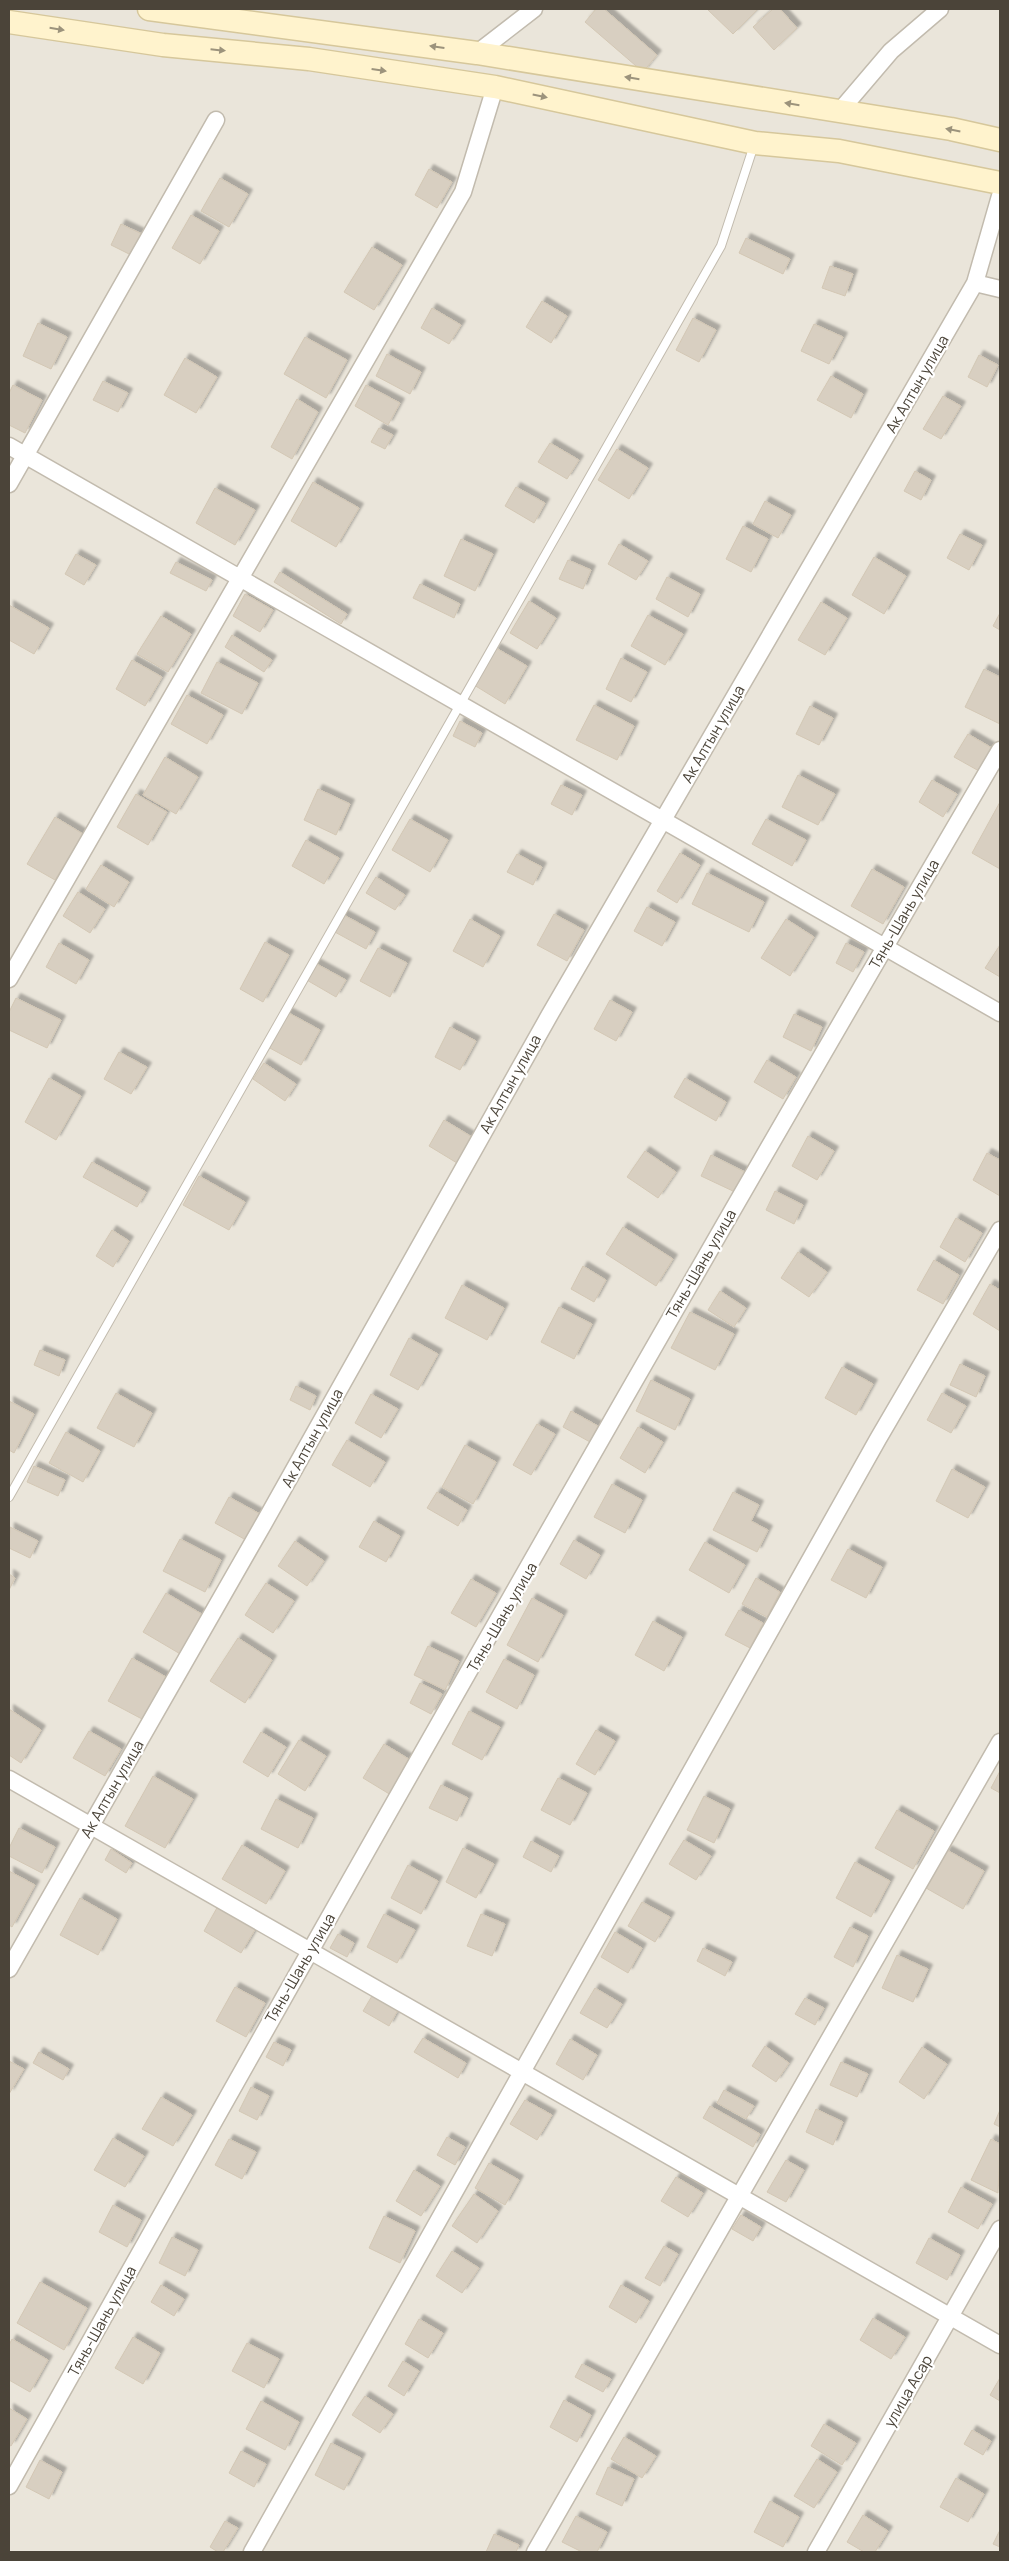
<svg xmlns="http://www.w3.org/2000/svg" width="1009" height="2561" font-family="Manrope,sans-serif">
	<style>
		.residential { fill: #eae5da }
		.building { fill: #d8cfc1; stroke: #d3c7b4; filter: url(#shadow) }
		.lines { fill: none; stroke-linecap: round; stroke-linejoin: round }
		.lane-casing { stroke: #c2bbae; stroke-width: 10 }
		.street-casing { stroke: #c2bbae; stroke-width: 19 }
		.secondary-casing { stroke: #d6c79b; stroke-width: 25 }
		.lane { stroke: #fff; stroke-width: 8 }
		.street { stroke: #fff; stroke-width: 16 }
		.secondary { stroke: #fff3cd; stroke-width: 22 }
		.oneway { fill: #9c937c }
		.labels { text-anchor: middle; dominant-baseline: central; stroke-width: 4.5; stroke-linejoin: round; paint-order: stroke }
		.street-label { font-size: 15px; fill: #4b4439; stroke: #fff }
	</style>
	<defs>
		<filter id="shadow"><feDropShadow dx="4.5" dy="-4.5" stdDeviation="1" flood-color="#0004"/></filter>
	</defs>
	<rect width="100%" height="100%" fill="#f6f3ec"/>
	<path class="residential" d="M9,9H1000V2552H9Z"/>
	<path class="building" d="M596,9H604L657,55L643,72L585,22Z
		M707,9H758L733,34Z
		M773,9H780L797,28L774,50L753,27Z
		M429,169L452,182L437,208L415,195Z
		M220,178L248,194L229,227L201,211Z
		M191,215L219,231L200,264L172,248Z
		M121,224L142,234L131,255L111,245Z
		M746,238L790,259L783,274L739,253Z
		M372,247L402,265L374,310L344,292Z
		M830,266L853,274L845,296L822,288Z
		M542,301L567,316L551,343L526,327Z
		M432,308L461,325L449,344L421,328Z
		M693,318L716,330L699,362L676,350Z
		M38,323L67,337L51,369L23,356Z
		M814,324L843,337L829,364L801,351Z
		M305,337L347,360L326,398L284,374Z
		M387,354L421,372L410,394L376,376Z
		M979,355L998,365L987,387L968,377Z
		M185,358L217,377L196,413L164,395Z
		M831,376L863,394L851,418L817,400Z
		M103,381L128,393L118,412L93,400Z
		M13,385L42,400L25,433L9,425V393Z
		M366,385L400,403L388,425L355,406Z
		M943,396L961,406L941,439L923,429Z
		M297,399L318,412L292,459L271,447Z
		M379,428L393,435L385,449L371,442Z
		M550,443L579,460L567,479L538,462Z
		M617,449L648,468L629,499L598,480Z
		M915,471L931,480L921,500L904,491Z
		M313,482L359,508L336,547L291,521Z
		M516,487L545,503L534,523L505,506Z
		M215,488L255,510L235,545L196,523Z
		M765,501L791,515L778,538L753,524Z
		M743,526L768,539L751,572L726,559Z
		M960,534L982,545L969,570L947,558Z
		M461,539L493,554L475,591L444,576Z
		M619,544L648,561L636,580L608,564Z
		M76,554L96,565L84,585L65,574Z
		M874,557L906,576L884,614L852,595Z
		M568,560L591,570L583,589L559,579Z
		M176,562L212,580L206,591L170,573Z
		M280,572L347,614L341,624L274,582Z
		M667,577L700,594L688,617L656,599Z
		M420,584L460,604L454,618L413,598Z
		M245,594L273,610L260,632L233,616Z
		M529,601L556,618L537,649L510,633Z
		M821,602L847,618L825,655L798,640Z
		M9,605L49,628L34,654L9,640Z
		M1000,613V630L993,626Z
		M648,615L683,634L665,665L631,646Z
		M161,616L191,634L168,672L137,654Z
		M232,635L272,660L264,672L225,647Z
		M496,648L527,666L505,704L474,685Z
		M621,658L647,672L631,702L606,689Z
		M132,660L162,677L145,706L116,689Z
		M217,662L258,683L242,714L201,693Z
		M984,669L1000,677V724L965,707Z
		M187,695L223,715L207,744L171,724Z
		M594,705L634,726L617,760L576,740Z
		M810,706L833,718L819,745L796,734Z
		M460,721L482,733L475,747L453,736Z
		M968,734L992,748L979,771L954,757Z
		M165,757L198,777L176,814L143,795Z
		M798,775L835,794L818,825L782,807Z
		M932,780L957,794L943,817L919,802Z
		M561,785L582,795L572,815L551,804Z
		M318,789L350,804L336,835L304,820Z
		M136,794L167,812L148,845L117,827Z
		M1000,802V869L972,853Z
		M55,817L83,834L55,880L27,864Z
		M410,819L448,840L430,872L392,850Z
		M766,819L806,840L792,866L752,844Z
		M306,840L339,858L324,884L292,866Z
		M680,853L700,865L677,903L657,891Z
		M517,854L542,867L533,885L507,872Z
		M101,865L129,882L114,907L86,889Z
		M872,869L904,887L883,924L851,906Z
		M707,873L764,902L749,932L692,904Z
		M376,877L405,895L395,910L366,893Z
		M78,892L105,909L90,933L63,916Z
		M647,907L675,922L662,946L634,931Z
		M342,914L375,932L366,949L333,931Z
		M554,914L584,930L567,961L537,945Z
		M470,919L500,936L483,967L453,951Z
		M786,919L814,937L790,976L761,958Z
		M265,942L289,955L263,1002L240,989Z
		M59,943L89,960L76,984L46,967Z
		M846,943L864,952L853,972L836,963Z
		M1000,945V977L985,968Z
		M378,948L407,963L390,997L360,981Z
		M315,963L346,980L336,997L305,979Z
		M16,998L61,1020L47,1048L9,1030V1012Z
		M610,1000L632,1012L616,1041L594,1029Z
		M287,1012L320,1030L301,1065L268,1047Z
		M794,1014L822,1027L811,1051L783,1037Z
		M450,1027L476,1041L460,1070L435,1057Z
		M119,1052L147,1067L131,1094L104,1079Z
		M767,1060L796,1077L783,1099L754,1082Z
		M264,1063L296,1084L285,1101L253,1079Z
		M49,1078L81,1096L56,1140L25,1122Z
		M685,1078L726,1102L716,1121L674,1097Z
		M444,1120L472,1137L457,1163L429,1146Z
		M808,1136L834,1151L817,1180L792,1166Z
		M645,1151L676,1172L658,1198L627,1177Z
		M987,1153L1000,1160V1196L973,1180Z
		M711,1155L745,1172L735,1192L701,1176Z
		M92,1162L146,1192L137,1207L83,1177Z
		M199,1176L245,1202L229,1230L183,1205Z
		M775,1191L803,1205L794,1224L766,1210Z
		M956,1218L982,1233L965,1262L940,1247Z
		M623,1227L673,1259L656,1286L606,1254Z
		M112,1230L129,1241L113,1267L96,1256Z
		M798,1252L827,1272L809,1297L781,1278Z
		M934,1260L959,1275L943,1304L917,1290Z
		M583,1266L606,1280L594,1302L571,1289Z
		M990,1284L1000,1290V1331L973,1314Z
		M462,1285L504,1308L487,1340L445,1318Z
		M720,1291L746,1308L734,1327L708,1310Z
		M559,1307L592,1324L574,1359L541,1342Z
		M690,1312L734,1334L715,1370L671,1348Z
		M409,1338L438,1354L418,1390L390,1375Z
		M40,1350L65,1360L59,1376L34,1365Z
		M960,1364L985,1376L976,1397L950,1385Z
		M842,1367L873,1384L856,1415L825,1398Z
		M651,1380L690,1399L675,1430L636,1411Z
		M296,1386L316,1396L310,1410L290,1400Z
		M116,1393L152,1413L134,1447L97,1428Z
		M942,1393L966,1406L951,1433L927,1420Z
		M371,1394L398,1409L381,1438L355,1423Z
		M9,1401L34,1414L14,1453L9,1450Z
		M571,1411L598,1426L590,1442L563,1427Z
		M537,1424L555,1434L531,1475L513,1465Z
		M638,1427L663,1442L645,1473L620,1458Z
		M66,1432L100,1451L83,1482L49,1463Z
		M347,1440L385,1462L370,1487L332,1465Z
		M465,1445L496,1462L473,1504L442,1487Z
		M34,1466L65,1480L58,1496L27,1482Z
		M952,1469L985,1487L968,1518L936,1501Z
		M612,1484L642,1500L625,1533L594,1517Z
		M437,1492L467,1510L458,1526L427,1508Z
		M733,1492L759,1505L751,1521L768,1530L757,1552L713,1530Z
		M229,1497L260,1514L246,1540L215,1523Z
		M374,1521L400,1536L386,1562L359,1547Z
		M10,1527L38,1541L30,1558L9,1548Z
		M180,1539L221,1560L205,1592L163,1571Z
		M574,1540L600,1555L586,1579L560,1564Z
		M295,1541L324,1561L307,1586L278,1566Z
		M705,1542L745,1565L729,1593L689,1570Z
		M848,1549L882,1567L866,1598L831,1580Z
		M9,1574L15,1578L9,1590Z
		M756,1578L780,1592L767,1617L742,1604Z
		M471,1579L496,1593L476,1627L451,1613Z
		M266,1583L294,1601L273,1633L245,1615Z
		M166,1593L205,1616L182,1655L143,1632Z
		M532,1598L563,1615L538,1662L507,1645Z
		M739,1610L763,1623L750,1648L725,1635Z
		M653,1621L682,1637L664,1671L635,1655Z
		M238,1638L272,1660L245,1703L210,1681Z
		M428,1646L459,1661L445,1690L414,1675Z
		M132,1658L166,1677L142,1719L108,1701Z
		M504,1659L534,1675L517,1709L486,1692Z
		M420,1683L442,1694L431,1714L410,1703Z
		M9,1709L41,1730L21,1763L9,1755Z
		M469,1711L500,1727L482,1760L452,1744Z
		M596,1730L615,1741L595,1775L576,1764Z
		M89,1731L121,1749L105,1776L73,1758Z
		M261,1732L286,1747L268,1777L243,1762Z
		M299,1740L326,1756L305,1791L278,1774Z
		M384,1744L412,1761L391,1795L363,1778Z
		M1000,1771V1793L991,1788Z
		M153,1776L193,1799L165,1848L125,1826Z
		M558,1778L587,1793L570,1825L541,1810Z
		M441,1785L468,1798L457,1821L429,1808Z
		M704,1796L730,1809L714,1843L687,1830Z
		M276,1799L313,1818L298,1848L261,1829Z
		M897,1810L934,1831L913,1869L875,1848Z
		M19,1828L55,1847L42,1873L9,1856V1848Z
		M684,1840L711,1856L696,1880L669,1864Z
		M531,1841L559,1856L551,1872L523,1857Z
		M242,1845L285,1871L266,1904L222,1879Z
		M463,1848L494,1864L476,1898L446,1882Z
		M111,1849L132,1863L126,1873L105,1860Z
		M947,1850L984,1871L963,1909L926,1888Z
		M855,1862L890,1881L871,1917L836,1898Z
		M408,1865L438,1881L421,1914L391,1898Z
		M9,1871L35,1885L12,1927L9,1925Z
		M80,1898L117,1919L98,1955L60,1935Z
		M642,1902L670,1917L655,1942L628,1926Z
		M218,1906L256,1928L241,1953L204,1931Z
		M384,1914L415,1930L397,1963L367,1947Z
		M481,1914L505,1924L492,1956L467,1946Z
		M850,1927L868,1936L853,1967L834,1957Z
		M615,1932L642,1948L628,1973L601,1957Z
		M338,1934L354,1943L347,1957L330,1948Z
		M703,1948L732,1962L725,1976L697,1961Z
		M897,1955L928,1969L913,2002L882,1988Z
		M235,1987L265,2003L246,2037L216,2021Z
		M595,1988L622,2004L607,2028L580,2013Z
		M372,1996L398,2010L389,2026L363,2011Z
		M805,1998L824,2008L815,2025L795,2014Z
		M423,2038L466,2063L458,2078L414,2052Z
		M570,2039L597,2055L583,2080L556,2064Z
		M274,2042L291,2050L283,2066L266,2057Z
		M765,2046L789,2063L776,2082L752,2066Z
		M922,2047L947,2064L924,2099L899,2082Z
		M39,2052L69,2069L63,2080L33,2063Z
		M9,2061L24,2069L9,2094Z
		M841,2062L868,2074L857,2097L830,2085Z
		M251,2087L269,2096L257,2120L239,2111Z
		M724,2090L754,2106L746,2119L717,2103Z
		M161,2097L192,2115L173,2146L142,2129Z
		M525,2100L552,2115L537,2140L510,2124Z
		M710,2106L760,2134L753,2147L703,2118Z
		M816,2109L843,2122L833,2145L806,2132Z
		M1000,2110V2127L994,2124Z
		M447,2137L465,2147L455,2165L437,2155Z
		M113,2138L144,2156L125,2187L94,2170Z
		M229,2139L256,2152L242,2179L215,2165Z
		M991,2139L1000,2144L998,2193L971,2180Z
		M786,2160L804,2170L786,2202L767,2192Z
		M489,2163L519,2180L505,2205L475,2188Z
		M414,2170L440,2186L421,2216L396,2201Z
		M676,2177L703,2193L688,2217L661,2201Z
		M961,2187L992,2204L978,2229L948,2212Z
		M474,2194L498,2211L477,2243L452,2226Z
		M113,2205L141,2220L127,2247L99,2232Z
		M741,2215L761,2227L753,2241L732,2229Z
		M384,2216L415,2231L400,2263L369,2248Z
		M172,2237L198,2250L185,2276L159,2263Z
		M929,2238L960,2255L947,2280L916,2263Z
		M664,2246L678,2254L660,2286L645,2278Z
		M452,2251L479,2268L462,2293L436,2276Z
		M40,2282L87,2308L64,2350L17,2323Z
		M161,2285L184,2299L174,2316L151,2302Z
		M621,2285L649,2301L636,2323L609,2307Z
		M873,2318L905,2337L891,2359L860,2340Z
		M419,2319L443,2333L428,2358L405,2344Z
		M133,2337L160,2353L143,2384L115,2368Z
		M12,2339L48,2360L30,2392L9,2380V2345Z
		M247,2343L279,2359L264,2388L232,2371Z
		M403,2361L419,2371L404,2396L388,2386Z
		M582,2364L611,2379L603,2392L575,2377Z
		M1000,2378V2401L990,2395Z
		M365,2396L393,2414L380,2433L352,2415Z
		M564,2400L591,2415L577,2442L550,2427Z
		M261,2401L299,2422L285,2450L246,2429Z
		M9,2408L27,2419L11,2446L9,2445Z
		M824,2424L856,2443L842,2465L811,2446Z
		M972,2430L991,2441L983,2455L964,2444Z
		M624,2437L656,2456L642,2478L611,2459Z
		M331,2443L361,2458L344,2490L315,2475Z
		M241,2451L266,2464L254,2487L229,2473Z
		M817,2459L837,2472L814,2508L794,2496Z
		M40,2460L62,2472L49,2499L26,2487Z
		M608,2467L634,2479L622,2506L596,2494Z
		M956,2478L984,2494L968,2522L940,2507Z
		M770,2501L799,2517L783,2547L754,2532Z
		M863,2515L888,2531L875,2552H864L847,2542Z
		M576,2516L607,2532L597,2552H582L562,2542Z
		M225,2521L238,2528L223,2552H218L210,2547Z
		M1000,2530V2547L993,2544Z
		M494,2534L519,2545L516,2552H486Z"/>
	<g class="lines">
		<defs>
			<path id="lane" d="M9,1497L721,246L754,145"/>
			<path id="street" d="M477,53L534,9
				M839,112L891,51L940,9
				M975,283L1000,289
				M9,446L1000,1013
				M9,484L216,120
				M9,979L463,192L495,87
				M9,1779L1000,2345
				M9,1969L264,1523L549,1016L975,283L1000,196
				M9,2486C335,1905 663,1325 1000,750
				M252,2552L878,1439L1000,1230
				M535,2552L1000,1742
				M816,2552L1000,2229"/>
			<path id="secondary" d="M149,9L477,53L951,129L1000,140
				M9,22L163,45L309,59L495,87L755,143L839,151L1000,183"/>
		</defs>
		<use href="#lane" class="lane-casing"/>
		<use href="#street" class="street-casing"/>
		<use href="#secondary" class="secondary-casing"/>
		<use href="#lane" class="lane"/>
		<use href="#street" class="street"/>
		<use href="#secondary" class="secondary"/>
	</g>
	<defs><path id="oneway-solid" d="M-6-.8H1V-3.2L6.5 0L1 3.2V.8H-6Z" transform="scale(1.25)"/></defs>
	<g class="oneway">
		<use href="#oneway-solid" transform="translate(57 29) rotate(9)"/>
		<use href="#oneway-solid" transform="translate(437 47) rotate(-172)"/>
		<use href="#oneway-solid" transform="translate(218 50) rotate(6)"/>
		<use href="#oneway-solid" transform="translate(379 70) rotate(8)"/>
		<use href="#oneway-solid" transform="translate(632 78) rotate(-171)"/>
		<use href="#oneway-solid" transform="translate(540 96) rotate(12)"/>
		<use href="#oneway-solid" transform="translate(792 104) rotate(-171)"/>
		<use href="#oneway-solid" transform="translate(953 130) rotate(-169)"/>
	</g>
	<g class="labels">
		<g class="street-label">
			<text transform="translate(917 384) rotate(-60)">Ак Алтын улица</text>
			<text transform="translate(713 734) rotate(-60)">Ак Алтын улица</text>
			<text transform="translate(904 914) rotate(-60)">Тянь-Шань улица</text>
			<text transform="translate(510 1084) rotate(-61)">Ак Алтын улица</text>
			<text transform="translate(701 1264) rotate(-60)">Тянь-Шань улица</text>
			<text transform="translate(312 1438) rotate(-61)">Ак Алтын улица</text>
			<text transform="translate(502 1617) rotate(-60)">Тянь-Шань улица</text>
			<text transform="translate(112 1789) rotate(-60)">Ак Алтын улица</text>
			<text transform="translate(300 1968) rotate(-60)">Тянь-Шань улица</text>
			<text transform="translate(102 2321) rotate(-61)">Тянь-Шань улица</text>
			<text transform="translate(908 2391) rotate(-60)">улица Асар</text>
		</g>
	</g>
	<rect width="1009" height="2561" fill="none" stroke="#4b4439" stroke-width="20"/>
</svg>
